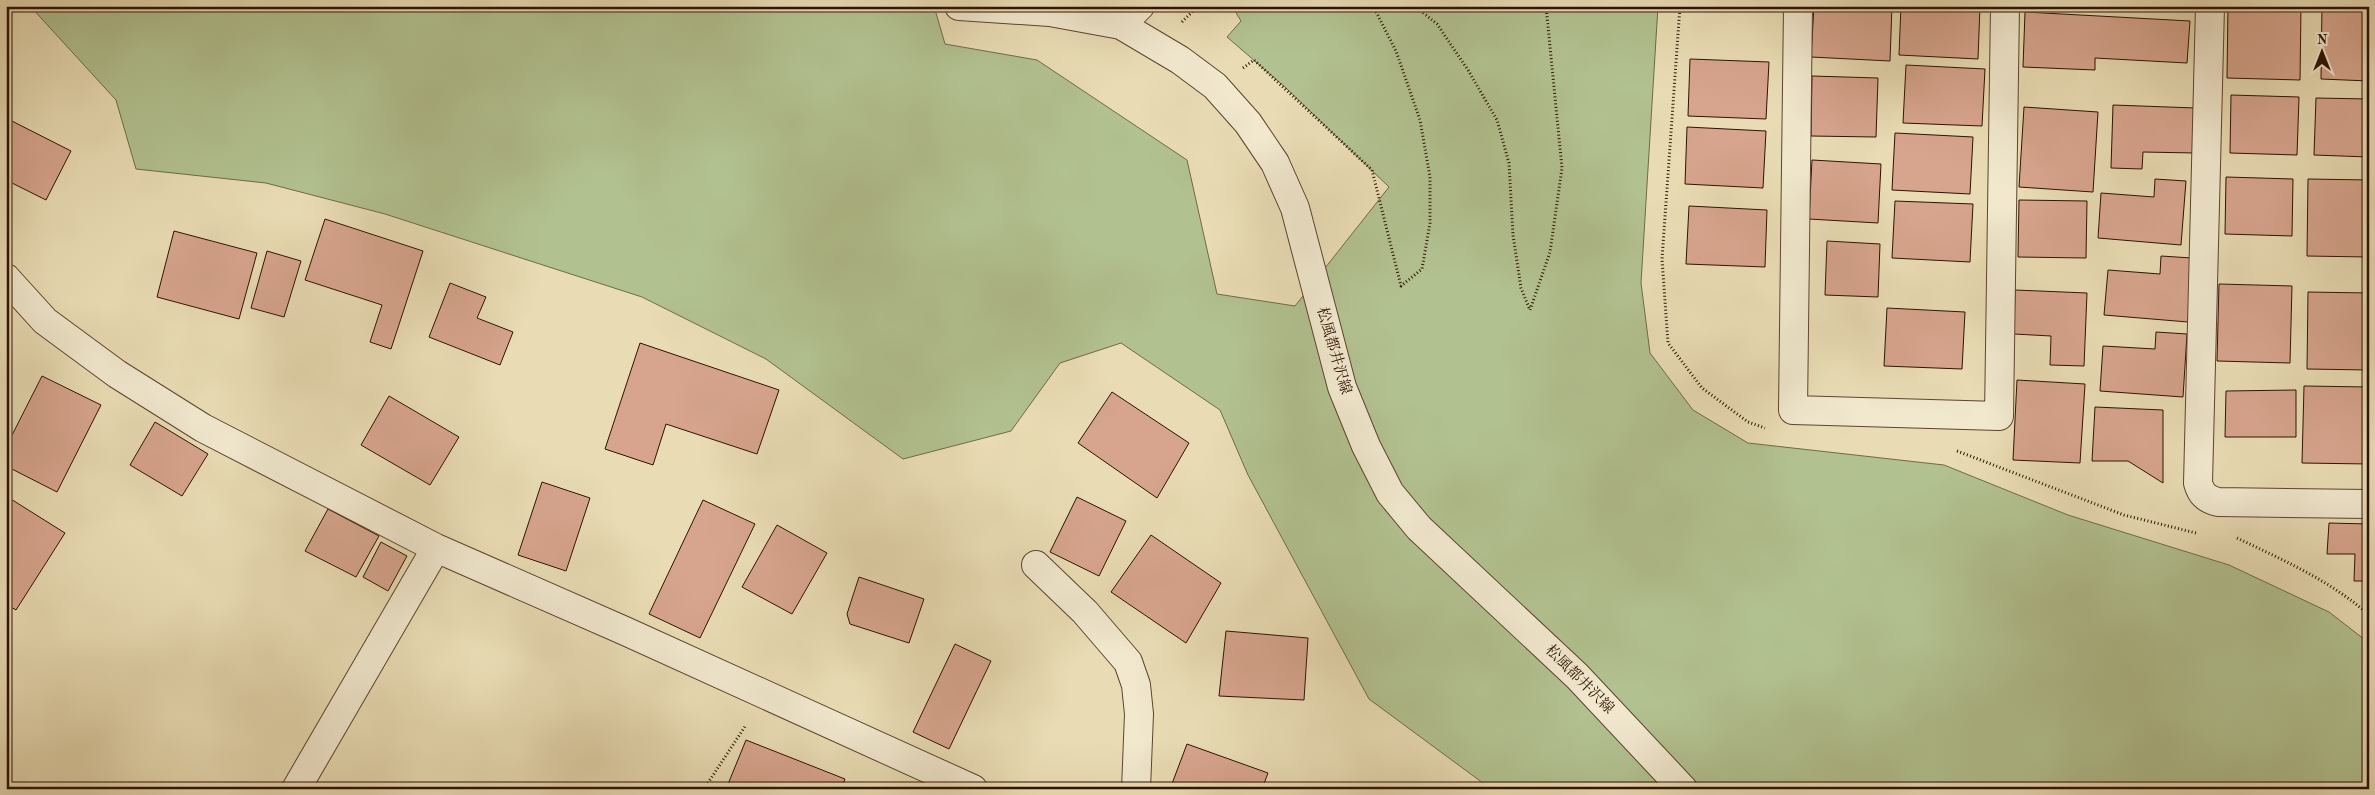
<svg xmlns="http://www.w3.org/2000/svg" width="2375" height="795" font-family="'Old Standard TT','Noto Serif JP',serif">
	<style>
		.green { fill: #b2c190; stroke: #706a48 }
		.building { fill: #d7a58e; stroke: #2e1200 }
		.lines { fill: none; stroke-linecap: round; stroke-linejoin: round }
		.minor-casing { stroke: #5d442d; stroke-width: 30 }
		.path { stroke: #2e1200; stroke-width: 3; stroke-dasharray: 1 2.5; stroke-linecap: butt }
		.minor { stroke: #f1e8ce; stroke-width: 28 }
		.labels { text-anchor: middle; dominant-baseline: central; stroke-width: 5; stroke-linejoin: round; paint-order: stroke }
		.street-label { font-size: 15px; fill: #2e1200; stroke: #f1e8ce }
	</style>
	<rect width="100%" height="100%" fill="#e9dcb4"/>
	<filter id="stains"><feTurbulence type="fractalNoise" baseFrequency=".004" numOctaves="4"/><feColorMatrix values="0 0 0 0 .2 0 0 0 0 .09 0 0 0 0 .02 0 0 0 .5 -.17"/></filter>
	<radialGradient id="worn" r=".72"><stop offset=".6" stop-color="#630" stop-opacity="0"/><stop offset="1" stop-color="#630" stop-opacity=".3"/></radialGradient>
	<path class="green" d="M30,6H934L945,44L1037,60L1187,160L1217,294L1295,306L1389,187L1286,88L1227,37L1241,21L1232,6H1658L1641,283L1650,353L1693,410L1748,443L1944,465L2068,515L2229,565L2329,612L2369,643V789H1491L1369,699L1248,475L1220,410L1121,343L1060,363L1011,431L903,459L766,359L642,297L385,214L266,183L136,169L116,100Z"/>
	<path class="building" d="M1814,6H1892L1890,61L1811,57Z
		M1901,6H1980L1978,59L1899,55Z
		M2228,6H2301L2300,80L2227,78Z
		M2322,6H2369V81L2321,79Z
		M2025,12L2190,21L2187,63L2095,58V70L2023,67Z
		M1690,59L1769,62L1766,119L1688,116Z
		M1906,65L1985,69L1982,126L1903,123Z
		M1812,76L1878,78L1876,137L1811,136Z
		M2231,95L2299,97L2297,155L2230,153Z
		M2316,98L2369,99V157L2314,155Z
		M2113,105L2196,108L2195,153L2143,152L2142,169L2111,168Z
		M2024,107L2098,112L2093,192L2019,187Z
		M6,118L71,151L46,200L6,180Z
		M1687,127L1766,131L1763,188L1685,184Z
		M1895,133L1973,137L1970,194L1892,190Z
		M1812,160L1881,164L1878,223L1809,219Z
		M2226,177L2293,179L2292,236L2225,234Z
		M2155,179L2186,181L2181,245L2098,238L2101,193L2154,197Z
		M2308,179L2369,180V257L2307,256Z
		M2019,200L2087,201L2086,258L2018,257Z
		M1895,201L1973,204L1970,262L1892,258Z
		M1689,206L1767,210L1765,267L1686,264Z
		M325,219L423,251L391,349L370,342L382,305L305,280Z
		M174,231L257,253L239,319L157,297Z
		M1827,241L1880,244L1878,297L1825,295Z
		M267,251L301,261L284,317L251,308Z
		M2161,256L2192,258L2188,322L2104,315L2108,270L2160,274Z
		M450,283L486,297L477,318L513,332L500,365L429,337Z
		M2219,284L2292,286L2290,363L2217,361Z
		M2015,290L2087,293L2084,366L2050,365L2051,336L2014,334Z
		M2308,292L2369,293V370L2307,369Z
		M1887,308L1965,312L1962,369L1884,366Z
		M2156,332L2187,334L2183,397L2100,391L2103,346L2155,349Z
		M640,343L779,390L757,454L666,424L653,465L605,449Z
		M42,376L101,405L57,492L6,466V447Z
		M2017,380L2085,384L2080,463L2013,460Z
		M2304,386L2369,387V464L2302,463Z
		M2296,390V437H2225L2226,391Z
		M1112,392L1189,443L1157,498L1078,443Z
		M389,396L459,437L430,485L361,445Z
		M2095,407L2163,410V483L2128,461H2092Z
		M155,422L208,454L182,496L130,465Z
		M542,482L590,498L566,571L518,555Z
		M6,496L65,533L16,610L6,604Z
		M1077,497L1126,521L1099,576L1050,552Z
		M703,500L755,524L700,638L649,614Z
		M328,509L379,536L356,577L305,551Z
		M2329,523L2369,524V581H2354L2355,554H2327Z
		M777,525L827,553L792,614L742,587Z
		M1151,535L1221,583L1186,643L1111,592Z
		M381,542L407,556L388,591L363,577Z
		M859,577L924,599L909,643L850,624L847,614Z
		M1226,631L1308,638L1304,700L1219,696Z
		M955,644L991,661L949,749L913,732Z
		M746,740L845,779L841,789H726Z
		M1187,744L1268,773L1262,789H1170Z"/>
	<g class="lines">
		<defs>
			<path id="minor" d="M959,6L1050,12L1121,25L1180,60L1215,86L1248,123L1275,163L1295,208L1342,387L1366,446L1390,493L1419,528L1577,676L1683,789
				M1798,6L1793,410L1999,416L2005,6
				M2210,6L2198,483C2201,494 2206,499 2218,502L2369,504
				M1121,25L1140,6
				M6,278L45,321L117,374L203,428L436,548L625,631L973,789
				M1036,565L1085,612L1128,662L1136,685L1139,714L1136,789
				M296,789L436,548"/>
		</defs>
		<use href="#minor" class="minor-casing"/>
		<path class="path" d="M1415,6L1437,24L1468,70L1497,120L1509,163L1513,235L1521,288L1530,310L1550,252L1562,168L1546,6
			M1680,6L1662,259L1668,343L1702,388L1748,422L1765,428
			M1182,22L1198,6
			M1243,68L1254,60L1372,170L1401,286L1422,269L1430,223V177L1420,120L1396,51L1373,6
			M1957,451L2124,515L2196,533
			M2237,538C2283,560 2331,581 2369,615
			M704,789L746,725"/>
		<use href="#minor" class="minor"/>
	</g>
	<g class="labels">
		<g class="street-label">
			<text transform="translate(1333 351) rotate(74)">松風都井沢線</text>
			<text transform="translate(1579 680) rotate(45)">松風都井沢線</text>
		</g>
	</g>
	<rect width="2375" height="795" fill="none" stroke="#e9dcb4" stroke-width="25"/>
	<rect x="8" y="8" width="2360" height="780" fill="none" stroke="#2e1200" stroke-width="2.5"/>
	<rect x="12" y="12" width="2350" height="770" fill="none" stroke="#2e1200"/>
	<g transform="translate(2322 52)" stroke="#f1e8ce" stroke-width="4" paint-order="stroke">
	<path d="M0-4L9 19L0 12L-9 19Z" fill="#2e1200"/>
	<text y="-8" font-size="14" font-weight="bold" text-anchor="middle" fill="#2e1200">N</text>
	</g>
	<rect width="100%" height="100%" filter="url(#stains)"/>
	<rect width="100%" height="100%" fill="url(#worn)"/>
</svg>
